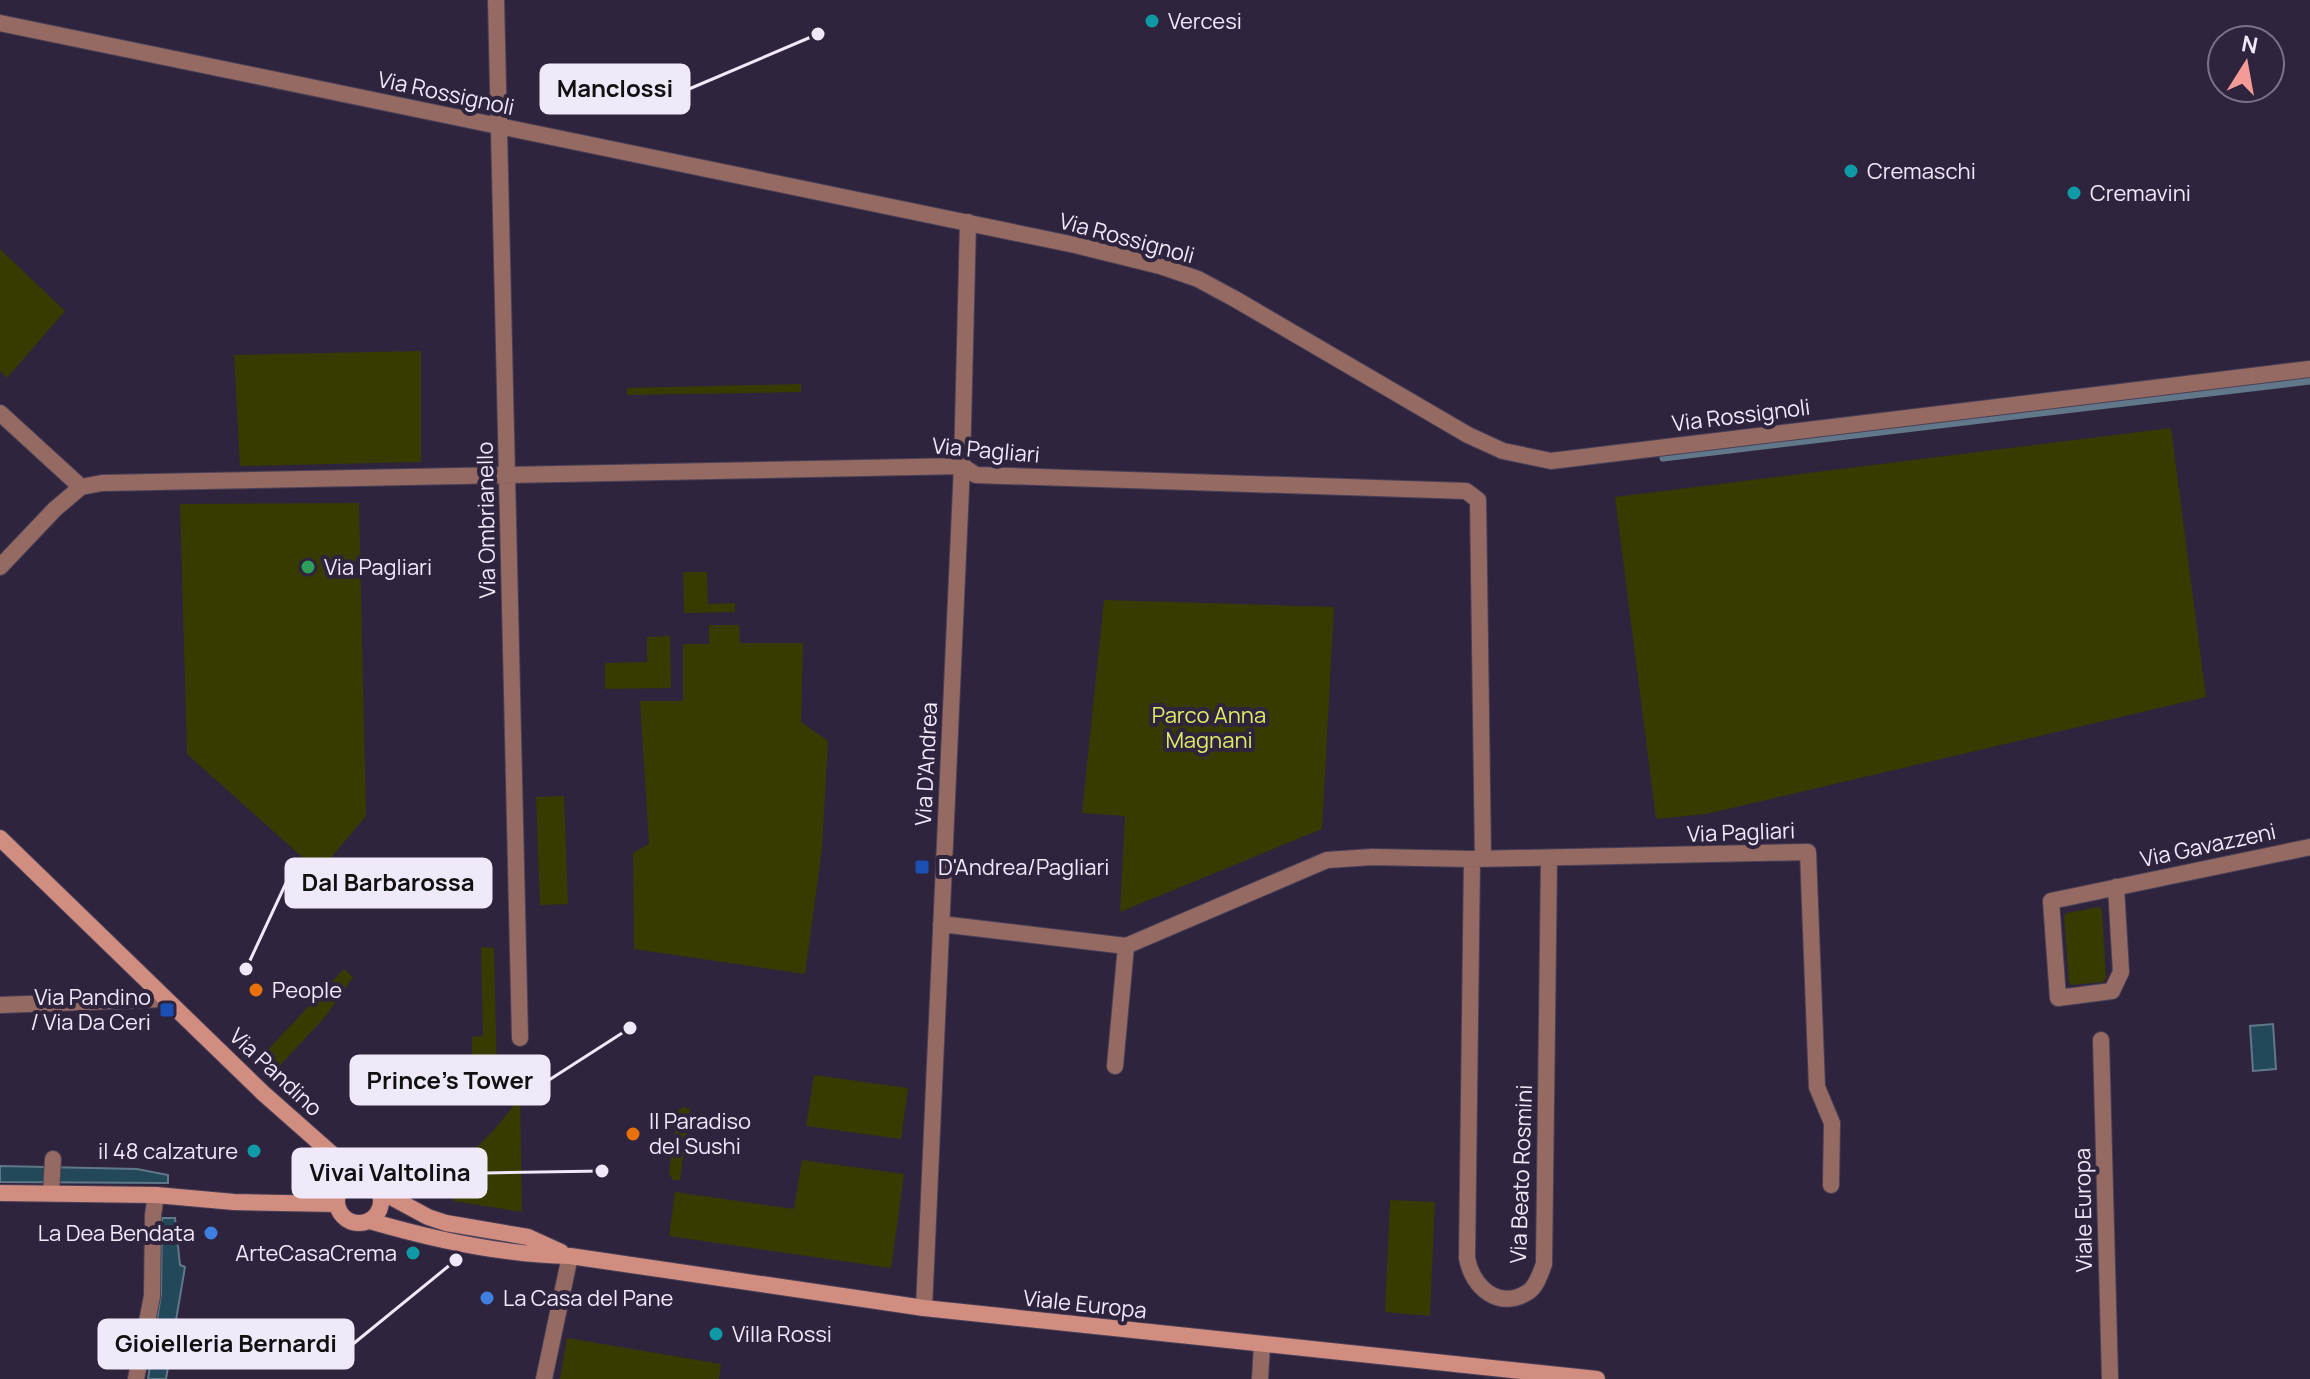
<svg xmlns="http://www.w3.org/2000/svg" width="2310" height="1379" font-family="Manrope,sans-serif">
	<style>
		.green { fill: #373b00 }
		.water { fill: #224859; stroke: #607889; stroke-width: 2 }
		.lines { fill: none; stroke-linecap: round; stroke-linejoin: round }
		.stream { stroke: #607889; stroke-width: 7 }
		.street-casing { stroke: #4a4057; stroke-width: 18 }
		.secondary-casing { stroke: #4a4057; stroke-width: 18 }
		.street { stroke: #956a62; stroke-width: 16 }
		.secondary { stroke: #d28d81; stroke-width: 16 }
		.culture-dot { fill: #0f9aa8; stroke: #2f243d; stroke-width: 3 }
		.leisure-dot { fill: #2e9e5b; stroke: #2f243d; stroke-width: 3 }
		.transit-dot { fill: #1a4fb4; stroke: #2f243d; stroke-width: 3 }
		.food-dot { fill: #e8710a; stroke: #2f243d; stroke-width: 3 }
		.shop-dot { fill: #3f7fe0; stroke: #2f243d; stroke-width: 3 }
		.labels { text-anchor: middle; dominant-baseline: central; stroke-width: 8; stroke-linejoin: round; paint-order: stroke }
		.poi-label { font-size: 22px; fill: #f0e9fa; stroke: #2f243d; text-anchor: start }
		.street-label { font-size: 22px; fill: #f0e9fa; stroke: #2f243d }
		.park-label { font-size: 22px; fill: #e0ec65; stroke: #2f243d }
		.leader { fill: none; stroke: #f0e9fa; stroke-width: 3 }
		.callout-dot { fill: #f0e9fa; stroke: #2f243d; stroke-width: 3 }
		.callout { fill: #f0e9fa; stroke: #f0e9fa; stroke-width: 3 }
		.callout-label { font-size: 24px; text-anchor: middle; font-weight: bold; fill: #111 }
	</style>
	<rect width="100%" height="100%" fill="#2f243d"/>
	<path class="green" d="M0,249L65,311L7,378L0,371Z
		M421,351V462L240,466L234,355Z
		M801,384V392L627,395V388Z
		M2171,428L2206,697L1706,814L1656,819L1615,497Z
		M359,503L366,816L319,872L187,754L180,504Z
		M683,572H707L708,604L735,603V612L684,613Z
		M1104,600L1334,607L1322,829L1120,912L1125,816L1082,813Z
		M709,625H739L740,643H803L801,722L828,741L822,849L805,974L634,949L633,853L649,844L640,701H683V644H709Z
		M670,636L671,688L605,689V663L647,662V637Z
		M564,796L568,904L540,905L536,797Z
		M2099,907L2102,911L2106,978L2103,982L2071,985L2069,981L2064,917L2066,913Z
		M481,947L494,948L497,1081H472V1037L483,1036Z
		M344,969L353,977L326,1016L273,1073L258,1060Z
		M814,1075L908,1088L901,1139L806,1126Z
		M520,1098L522,1212L453,1201L458,1181L470,1168L463,1161L493,1131Z
		M683,1107L690,1109L680,1180H673L669,1174L673,1144L677,1143L674,1137L679,1110Z
		M802,1160L904,1174L891,1268L669,1236L675,1192L794,1209Z
		M1390,1200L1435,1202L1430,1316L1385,1312Z
		M567,1338L721,1364L719,1379H560Z"/>
	<path class="water" d="M2273,1024L2276,1069L2253,1071L2250,1026Z
		M0,1166L137,1169L168,1175V1183L0,1182Z
		M162,1218H175L180,1265L185,1267L166,1379H148L161,1294Z"/>
	<g class="lines">
		<path class="stream" d="M1663,458L2310,381"/>
		<defs>
			<path id="street" d="M496,0L520,1038
				M0,23L1075,245L1160,266L1198,279L1235,299L1468,435L1503,451L1551,461L2310,369
				M0,413L81,487
				M0,567L55,509L81,487L102,483L962,466L976,475L1466,491L1478,500L1483,859
				M1472,859L1467,1258C1472,1287 1499,1311 1528,1292C1537,1286 1540,1274 1544,1264L1549,858
				M2116,887L2121,972L2112,991L2058,998L2051,901L2310,847
				M941,924L1126,946L1327,860L1372,857L1472,859L1808,852L1817,1087L1832,1123L1831,1185
				M0,1005L164,999
				M2101,1040L2110,1379
				M1115,1066L1126,946
				M51,1193L53,1159
				M924,1308L962,466L968,222
				M136,1379L152,1296L153,1215L156,1195
				M544,1379L570,1256
				M1260,1379L1262,1345"/>
			<path id="secondary" d="M0,838L263,1093L349,1169L354,1179
				M337 1201a22 22 0 1 1 44 0a22 22 0 1 1-44 0Z
				M378,1190L428,1217L446,1223L528,1237L561,1252
				M0,1193L156,1195L234,1202L337,1204
				M370,1221C435,1240 502,1255 570,1256L924,1308L1597,1379"/>
		</defs>
		<use href="#street" class="street-casing"/>
		<use href="#secondary" class="secondary-casing"/>
		<use href="#street" class="street"/>
		<use href="#secondary" class="secondary"/>
	</g>
	<g class="culture-dot">
		<circle cx="1152" cy="21" r="8"/>
		<circle cx="1851" cy="171" r="8"/>
		<circle cx="2074" cy="193" r="8"/>
		<circle cx="254" cy="1151" r="8"/>
		<circle cx="413" cy="1253" r="8"/>
		<circle cx="716" cy="1334" r="8"/>
	</g>
	<circle class="leisure-dot" cx="308" cy="567" r="8"/>
	<g class="transit-dot">
		<rect x="914" y="859" width="16" height="16" rx="4"/>
		<rect x="159" y="1002" width="16" height="16" rx="4"/>
	</g>
	<g class="food-dot">
		<circle cx="256" cy="990" r="8"/>
		<circle cx="633" cy="1134" r="8"/>
	</g>
	<g class="shop-dot">
		<circle cx="211" cy="1233" r="8"/>
		<circle cx="487" cy="1298" r="8"/>
	</g>
	<g class="labels">
		<g class="poi-label">
			<text x="1168" y="21">Vercesi</text>
			<text x="1867" y="171">Cremaschi</text>
			<text x="2090" y="193">Cremavini</text>
			<text x="324" y="567">Via Pagliari</text>
			<text x="938" y="867">D'Andrea/Pagliari</text>
			<text x="272" y="990">People</text>
			<text x="151" y="997" text-anchor="end">Via Pandino<tspan x="151" dy="25">/ Via Da Ceri</tspan></text>
			<text x="649" y="1121">Il Paradiso<tspan x="649" dy="25">del Sushi</tspan></text>
			<text x="238" y="1151" text-anchor="end">il 48 calzature</text>
			<text x="195" y="1233" text-anchor="end">La Dea Bendata</text>
			<text x="397" y="1253" text-anchor="end">ArteCasaCrema</text>
			<text x="503" y="1298">La Casa del Pane</text>
			<text x="732" y="1334">Villa Rossi</text>
		</g>
		<g class="street-label">
			<text transform="translate(446 93) rotate(12)">Via Rossignoli</text>
			<text transform="translate(1127 238) rotate(15)">Via Rossignoli</text>
			<text transform="translate(1741 415) rotate(-7)">Via Rossignoli</text>
			<text transform="translate(986 450) rotate(5)">Via Pagliari</text>
			<text transform="translate(486 520) rotate(-91)">Via Ombrianello</text>
			<text transform="translate(926 764) rotate(-87)">Via D'Andrea</text>
			<text transform="translate(1741 832) rotate(-2)">Via Pagliari</text>
			<text transform="translate(2208 845) rotate(-12)">Via Gavazzeni</text>
			<text transform="translate(276 1072) rotate(43)">Via Pandino</text>
			<text transform="translate(1521 1174) rotate(-88)">Via Beato Rosmini</text>
			<text transform="translate(2083 1210) rotate(-91)">Viale Europa</text>
			<text transform="translate(1085 1304) rotate(6)">Viale Europa</text>
		</g>
		<g class="park-label">
			<text x="1209" y="715">Parco Anna<tspan x="1209" dy="25">Magnani</tspan></text>
		</g>
	</g>
	<path class="leader" d="M818 34L689 89M246 969L286 883M630 1028L549 1080M602 1171L486 1173M456 1260L353 1344"/>
	<g class="callout-dot">
		<circle cx="818" cy="34" r="8"/>
		<circle cx="246" cy="969" r="8"/>
		<circle cx="630" cy="1028" r="8"/>
		<circle cx="602" cy="1171" r="8"/>
		<circle cx="456" cy="1260" r="8"/>
	</g>
	<g class="callout">
		<rect x="541" y="65" width="148" height="48" rx="8"/>
		<rect x="286" y="859" width="205" height="48" rx="8"/>
		<rect x="351" y="1056" width="198" height="48" rx="8"/>
		<rect x="293" y="1149" width="193" height="48" rx="8"/>
		<rect x="99" y="1320" width="254" height="48" rx="8"/>
	</g>
	<g class="callout-label">
		<text x="615" y="97">Manclossi</text>
		<text x="388" y="891">Dal Barbarossa</text>
		<text x="450" y="1089">Prince's Tower</text>
		<text x="390" y="1181">Vivai Valtolina</text>
		<text x="226" y="1352">Gioielleria Bernardi</text>
	</g>
	<g transform="translate(2246 64) rotate(11)"><circle r="38" fill="#2f243d" stroke="#7c7389" stroke-width="2"/>
	<path d="M0-6L14 30L0 20L-14 30Z" fill="#f59b97"/>
	<text y="-12" font-size="22" font-weight="bold" text-anchor="middle" fill="#f0e9fa">N</text>
	</g>
</svg>
